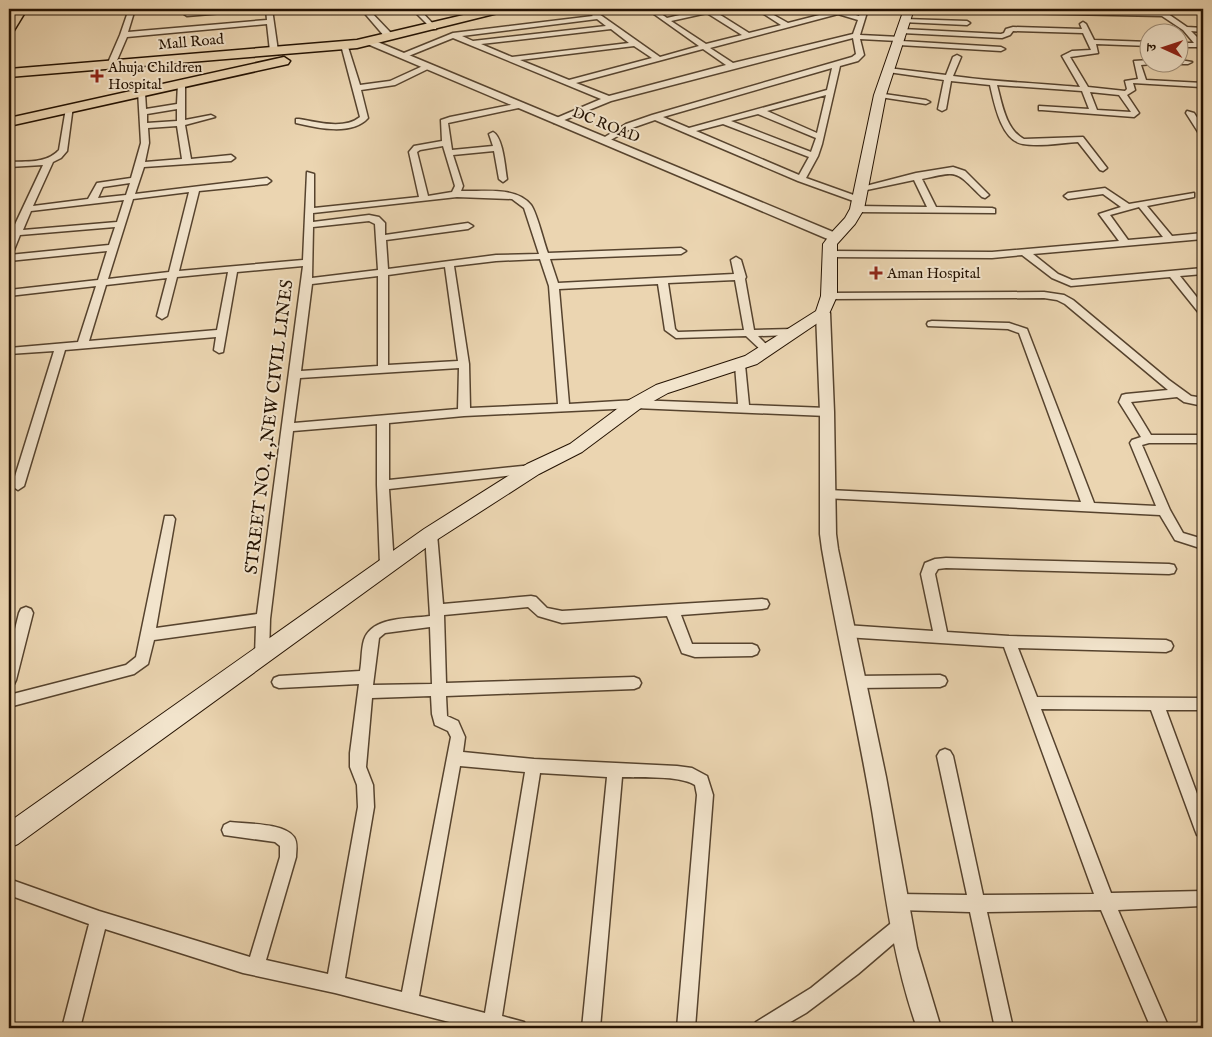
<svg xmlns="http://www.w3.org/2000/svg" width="1212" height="1037" font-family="'IM FELL English','Noto Serif Devanagari',serif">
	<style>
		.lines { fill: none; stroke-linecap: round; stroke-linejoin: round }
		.minor-casing { stroke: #56432e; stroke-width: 3 }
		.tertiary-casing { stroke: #56432e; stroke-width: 3 }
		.secondary-casing { stroke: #241202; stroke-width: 2 }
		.primary-casing { stroke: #241202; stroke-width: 3 }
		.trunk-casing { stroke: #241202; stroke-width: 3 }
		.minor { fill: #f2e4cc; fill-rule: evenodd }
		.tertiary { fill: #f2e4cc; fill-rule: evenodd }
		.secondary { fill: #f2e4cc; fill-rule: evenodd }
		.primary { fill: #ebd5b1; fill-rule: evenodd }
		.trunk { fill: #ebd5b1; fill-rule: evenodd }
		.poi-dot { fill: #8f2418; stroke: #f2e4cc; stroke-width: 2 }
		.labels { text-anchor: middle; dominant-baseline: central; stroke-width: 4; stroke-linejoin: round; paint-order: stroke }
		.far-street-label { font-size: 15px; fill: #241202; stroke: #f2e4cc }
		.far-poi-label { font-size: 15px; fill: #241202; stroke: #f2e4cc; text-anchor: start }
		.street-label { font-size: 18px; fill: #241202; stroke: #f2e4cc }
	</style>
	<rect width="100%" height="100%" fill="#ebd5b1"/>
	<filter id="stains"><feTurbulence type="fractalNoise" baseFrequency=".004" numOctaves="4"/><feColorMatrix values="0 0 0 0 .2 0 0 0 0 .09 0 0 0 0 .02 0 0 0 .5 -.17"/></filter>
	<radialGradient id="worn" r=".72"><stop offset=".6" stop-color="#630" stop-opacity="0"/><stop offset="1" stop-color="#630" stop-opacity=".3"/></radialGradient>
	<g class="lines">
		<defs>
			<path id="minor" d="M129,9H135L128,32L267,20L266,9H272L278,51L274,53L270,51L267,24L127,37L115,65L108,67L107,65L120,35Z
				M225,9H250L247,11L187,16L184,14L187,12Z
				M361,9H368L391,33V37H385Z
				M412,9H419L436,27V29H432Z
				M585,9H592L660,57L699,46L647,9H654L667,18L705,9H717L714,11L749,33L781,25L756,9H763L788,23L831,12L827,9H836L859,16L862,9H868L860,35L900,37L904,39L901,41L1001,47L1005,49L1001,51L899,45L895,43L898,41L860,39L864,55L858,61L840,66L822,144L818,156L806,178L862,198V202L859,203L798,181L655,120L632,128L607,142L600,140L626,124L652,115L852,57L856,54L853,38L611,101L557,123H554V119L601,99L453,38L406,57L399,55L453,33L593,16ZM707,13L742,35L706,44L671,21ZM838,14L858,20L853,34L733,63L710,48ZM597,19L606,26L473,41L462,36ZM611,29L629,43L512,57L481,44ZM634,46L652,58L569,80L520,60ZM703,49L726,65L609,96L576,83ZM832,68L827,90L689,128L663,117ZM826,95L817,133L767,111ZM758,114L816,138L811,152L731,121ZM723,124L809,157L799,175L696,131Z
				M914,9L1156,12L1155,9H1161L1187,27L1203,28V32L1191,31L1203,43V51L1197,47H1180V43H1194L1183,30L1162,16L917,11Z
				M904,19L967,21L970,23L967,25L902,22V20Z
				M1083,22L1086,24L1094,40L1150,42V46L1096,44L1098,53L1070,57L1088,87L1125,91L1127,89L1125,81L1138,79L1134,61L1150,60V62L1153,64L1141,65L1146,80L1203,83V87H1201L1133,83L1135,90L1127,95L1139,113L1134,117L1042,110H1039V106L1089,109L1082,91L997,85C1002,104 1006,130 1024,139L1083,137L1107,168L1103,171L1100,170L1078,142C1060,143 1040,147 1023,144C1001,141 994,102 990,85L951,81L946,109L942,111L938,109L944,80L888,72L884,70L888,68L946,75L953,57L957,55L961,57L953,76C995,82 1037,83 1080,87L1062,56L1072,51L1091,50L1083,33L1013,31L1010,35L1002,38L902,33L898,31L902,29L1001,34L1004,33L1006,29L1013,27L1082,29L1080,24ZM1090,92L1119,95L1131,112L1097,110Z
				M341,45L348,47L360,85L390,81L425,65L432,67L395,85L361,90L368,118C352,136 317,128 296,123V119H299C317,122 344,130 360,117Z
				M1180,60L1192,62L1188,64H1177Z
				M178,83L185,85V120L211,115L215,117L185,125L191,159L231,155L235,158L231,161L144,167L135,194L267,178L271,181L267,184L199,191L179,271L303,260L307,172L314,174V208L419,197L409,152L414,146L442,141L441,120L450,117L520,103L524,105L523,107L448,123L452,150L493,146L489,134L493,132C503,137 505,167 507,179L503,182L499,179L494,151L453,155L463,186L461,191C483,192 516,186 531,205C537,213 544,243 548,253L681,248L686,251L681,254L550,259L558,283L734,274L731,260L736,257L741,260L746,277L745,279L754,330L793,329L798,332L793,335L758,336L772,350L767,353L763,352L746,336L676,338L665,330L658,284L559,289L569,404L635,400L738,404L735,365L740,361L745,365L749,405L827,408L833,412L827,416L635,408L464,416L389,423V480L532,465L538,469L532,473L389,489L394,565L392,569H382L380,565L377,485V424L293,431L270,619L269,656L267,660L262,662L257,660L255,656L256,626L154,640L148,664L134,674L9,707V695L126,665L136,657L165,516H173L175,519L156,628L257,614L303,266L237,272L223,352L219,353L214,350L216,337L65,350L24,486L18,490L12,486L54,351L9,354V348L78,342L96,286L9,296V290L98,280L107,251L9,261V255L109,245L115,227L20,235L14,250L9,253V240L11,233L43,165L9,167V162C26,161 46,164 59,150L66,108L73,106L67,151L61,158L53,162L33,206L88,199L97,183L131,178L141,143L138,91L145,93L146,109L177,104ZM177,109V121L147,123V114ZM177,126L182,159L145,162L149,143L148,128ZM443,146L455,186L452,192L428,196L417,152L420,150ZM130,183L126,195L98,198L103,187ZM189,192L169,272L108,279L133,199ZM457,197L512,199L524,208L539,254L496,255L388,269L386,240L468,229L473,226L468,223L385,235V223L379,217L369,215L313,222V213ZM124,200L117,222L23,230L31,211ZM369,221L375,224L378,270L312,278L313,227ZM540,259L549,286L558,404L470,408L469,364L454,266L496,261ZM445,267L458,361L388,365V275ZM228,272L217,330L89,341L106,285L167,278L157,316L162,319L167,316L177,277ZM378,276V366L301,371L312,284ZM735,280L744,330L678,332L675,329L668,283ZM459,368L458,409L294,423L300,378Z
				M877,93L926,100L930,102L926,104L880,97L876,95Z
				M1187,111L1194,113L1203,127V135H1200L1186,113Z
				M953,167L965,171L989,195L985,198L982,197C954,170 960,171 922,179L936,207L992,208L995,209V213L857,212L852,209L857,206L927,207L914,180L862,191L858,188L916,173Z
				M1105,188L1129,204L1194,193V197L1147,206L1172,236L1203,233V239L1033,254L1058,274L1072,280L1203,268V274L1180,276L1203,305V314L1199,313L1170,277L1071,286L1052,278L1022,255L992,258L830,257L825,254L830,251L992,252L1119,241L1099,214L1121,207L1103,194L1068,199L1064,196L1068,193ZM1139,207L1163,237L1128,240L1110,215Z
				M1044,292L1064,295L1073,300L1169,380L1191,396L1203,398V406L1184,402L1177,397L1131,402L1151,435H1203V443H1149L1142,445L1170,510L1183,533L1203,539V549L1175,540L1160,515L824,498L822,495L824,492L828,490L1081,502L1019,333L1008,329L928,326L927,324L928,322L932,321L1009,323L1027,329L1094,503L1156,506L1130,443L1132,440L1141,437L1119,402L1122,395L1126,394L1168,390L1065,304L1057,300L1044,298L829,299L824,296L829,293Z
				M431,529L435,531L437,534L443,604L531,596L536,597L547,608L562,611L762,599L767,600L769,604L767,608L762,609L681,615L692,644H752L757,646L759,650L757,654L752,656L695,657L682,653L667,616L562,623L538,616L528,607L444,615L446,683L634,677L639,679L641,683L639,687L634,689L446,696L447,716L458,721L465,737L463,752L534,759L677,766L692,768L707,776L713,795L695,1028H677L697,795L695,785C679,775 642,778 622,777L600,1028H582L607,777L540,773L502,1016L524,1022L527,1028H473L335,993L243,973L105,929L80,1028H62L89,924L9,895V879L99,911L250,957L280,857V846L275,842L224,835L222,830L224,825L230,822C247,824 284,823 294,837C298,843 296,851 296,857L266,960L328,974L358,807L357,785L350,767V753L359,684L279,688L274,686L272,682L274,678L279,676L360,671C362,661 361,650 364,640C372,616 409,619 430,616L425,534L427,531ZM430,627L432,684L373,685L379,638L385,633ZM431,696L432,714L435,725L448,731L451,737L402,992L345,978L374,807L373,785L366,767L372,698ZM460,766L525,772L485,1013L419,996Z
				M946,558L1169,564L1174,565L1176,569L1174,573L1169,574L946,568L938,569L935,574L947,632L1009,636L1166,640L1171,642L1173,646L1171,650L1166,652L1018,648L1037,697L1203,698V710H1166L1203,810V838L1197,835L1195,830L1151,710L1041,709L1111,893L1203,891V905L1201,906L1118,910L1169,1028H1151L1101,910L987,912L1013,1028H995L970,912L898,910L892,908L890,902L892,896L898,894L967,895L937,756L940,751L945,749L950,751L953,756L983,895L1094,894L1004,647L845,637L840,635L838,631L840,627L845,625L933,631L921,574L925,563L935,559Z
				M26,607L31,609L33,613L16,680L14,684L9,686V653L19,613L21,609Z
				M940,675L945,677L947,681L945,685L940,687L856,688L851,686L849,682L851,678L856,676Z
				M901,917L907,920L910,926L907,932L858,974L806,1013L780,1028H753L756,1022L811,988L895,920Z"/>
			<path id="tertiary" d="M368,38L838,234L840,237L838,240H830L365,43L363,41Z
				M823,309L830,313L834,412L836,534L838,549L886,777L917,948L941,1028H917C892,957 884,884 872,810C857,722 837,636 822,549L820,534V412L816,313Z"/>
			<path id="secondary" d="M904,9H914L886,95L864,209L855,224L837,244V296L828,316L757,364L668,393L641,408L582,452L539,474L438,539L18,844L9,848V822L424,529L527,464L570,444L629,400L656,385L745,356L816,311L821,296L823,244L832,232L845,218L850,209L874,95Z"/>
			<path id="primary" d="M489,9H508L506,11L357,48L9,77V69L357,40Z
				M284,57L290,61L288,64L9,126V118Z"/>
			<path id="trunk" d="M15,9H27L13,32L9,33V20Z"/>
		</defs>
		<use href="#minor" class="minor-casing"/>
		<use href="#tertiary" class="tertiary-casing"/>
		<use href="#secondary" class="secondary-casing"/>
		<use href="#primary" class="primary-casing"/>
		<use href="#trunk" class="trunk-casing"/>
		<use href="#minor" class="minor"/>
		<use href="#tertiary" class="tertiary"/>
		<use href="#secondary" class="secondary"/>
		<use href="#primary" class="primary"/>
		<use href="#trunk" class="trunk"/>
	</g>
	<g class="poi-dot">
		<path d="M94.5 68.5h5v5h5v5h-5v5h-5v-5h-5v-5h5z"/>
		<path d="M873.5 265.5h5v5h5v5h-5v5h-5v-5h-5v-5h5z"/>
	</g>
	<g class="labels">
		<g class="far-street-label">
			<text transform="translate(191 42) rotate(-5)">Mall Road</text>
			<text transform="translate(606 125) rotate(22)">DC ROAD</text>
		</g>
		<g class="far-poi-label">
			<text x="108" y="67">Ahuja Children<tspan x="108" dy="17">Hospital</tspan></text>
			<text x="887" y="273">Aman Hospital</text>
		</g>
		<g class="street-label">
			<text transform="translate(270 427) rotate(-83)">STREET NO. 4 ,NEW CIVIL LINES</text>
		</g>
	</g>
	<rect width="1212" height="1037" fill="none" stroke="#ebd5b1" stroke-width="30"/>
	<rect x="10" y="10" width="1192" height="1017" fill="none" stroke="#241202" stroke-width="2.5"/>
	<rect x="15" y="15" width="1182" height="1007" fill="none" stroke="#241202"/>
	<g transform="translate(1164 48) rotate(273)"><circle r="24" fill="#f2e4cc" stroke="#a0907b"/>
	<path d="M0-4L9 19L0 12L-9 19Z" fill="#8f2418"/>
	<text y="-8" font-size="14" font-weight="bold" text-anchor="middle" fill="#241202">उ</text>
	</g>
	<rect width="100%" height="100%" filter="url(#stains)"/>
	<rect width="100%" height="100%" fill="url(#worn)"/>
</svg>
